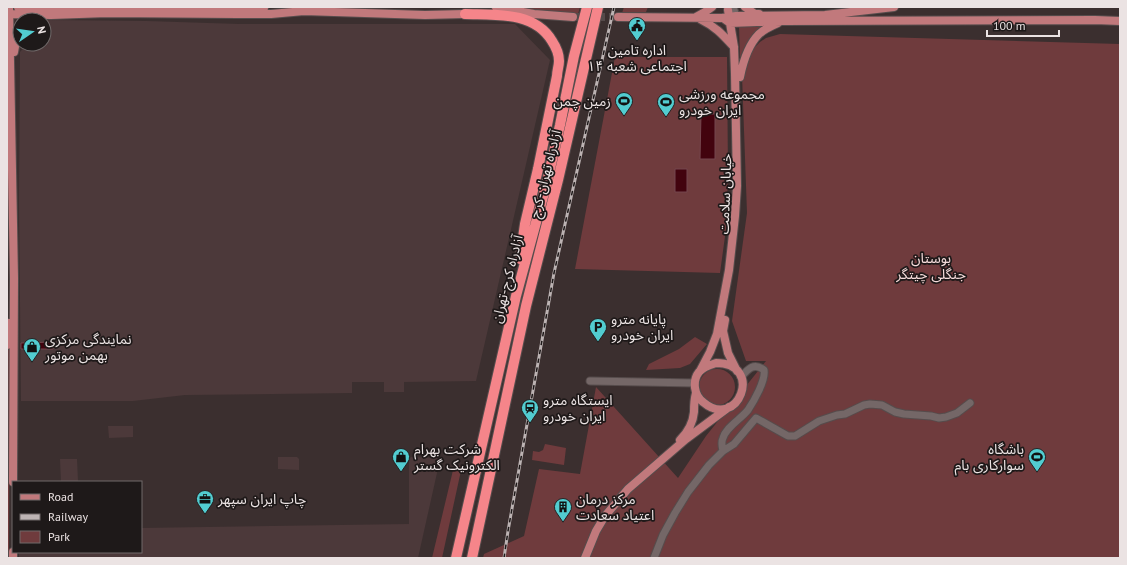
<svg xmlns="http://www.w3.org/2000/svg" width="1127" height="565" font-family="'PT Sans','Noto Sans Arabic',sans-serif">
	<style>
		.built { fill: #4c393a }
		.green { fill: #6f3b3d }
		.water { fill: #42030e; stroke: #75464e }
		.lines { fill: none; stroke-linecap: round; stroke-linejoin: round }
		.major-tunnel { stroke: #554a4a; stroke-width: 8; stroke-dasharray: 8 4; stroke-linecap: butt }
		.minor-casing { stroke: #564c4c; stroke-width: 9 }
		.major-casing { stroke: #564c4c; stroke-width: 10 }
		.highway-casing { stroke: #564c4c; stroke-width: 12 }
		.minor { stroke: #746767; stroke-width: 7 }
		.major { stroke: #c1797c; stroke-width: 8 }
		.highway { stroke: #f5858a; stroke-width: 10 }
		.rail-casing { stroke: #bcb3b3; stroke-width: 3 }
		.rail { stroke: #1e1919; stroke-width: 1.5; stroke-dasharray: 4.5; stroke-linecap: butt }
		.labels { text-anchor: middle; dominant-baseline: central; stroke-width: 3.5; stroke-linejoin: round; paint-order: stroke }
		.poi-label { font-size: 14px; fill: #ebe3e3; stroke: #1e1919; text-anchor: start }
		.street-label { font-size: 14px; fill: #ebe3e3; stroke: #1e1919 }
		.park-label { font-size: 14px; fill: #f5dbda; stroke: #1e1919 }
	</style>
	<rect width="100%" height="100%" fill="#3b2f2f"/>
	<path class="built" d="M47,20L147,21L239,24H515L550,60L476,381L404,382V392H384V382H352V393L185,395L133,401H21L19,201L20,52L27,44H44V24Z
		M108,426H133V437L109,438Z
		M278,457H297L299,459V470L278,469Z
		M411,457L437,458L439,459V464L418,558H19V552H141V528L409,524V459Z
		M60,459H77L78,481L61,482Z"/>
	<path class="green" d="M519,7H580L578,14L540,12Z
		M624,7H648L646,12L622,13Z
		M771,24C753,35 747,38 740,59L739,26Z
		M780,34L1120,44V558H483L484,554L524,536L539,469L580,474L596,387L678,478L706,436L766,361H746L732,321L747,213L742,75L750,54L755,47L760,42L766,38Z
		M615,57H727L728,176L726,229L720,273L575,269Z
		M10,332L9,558H7V360Z
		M695,337L707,344L690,364L680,368L646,370L649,364L679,349Z
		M699 387a18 18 0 1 1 36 0a18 18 0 1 1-36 0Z
		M545,444L566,448L564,465L532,460L533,451L539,452L543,450Z
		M454,466H462L442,558H432Z"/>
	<path class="water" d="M701,114H715V159H700Z
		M675,169H687V192H675Z
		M53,342V349H21V343Z"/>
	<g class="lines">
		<path class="major-tunnel" d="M573,17H618"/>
		<defs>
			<path id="minor" d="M733,7L736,16
				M590,381L695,383
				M723,451C722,447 721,442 723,438C726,427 741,419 748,410C754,401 766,380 764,370C754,362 748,369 741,377
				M654,558L663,535L675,513L688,492L709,465L723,451L734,444L756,418L788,436H795L819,421L837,415L845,414L864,405L870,404L882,405L895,412L904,414L931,416L939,418L946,417L957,413L970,403"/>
			<path id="major" d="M9,7L14,278L13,482
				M18,7L264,8
				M496,7L534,14L573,17
				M745,7L755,14H759
				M7,14L51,15L107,13L238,14H271L304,11L425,15L465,14
				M618,17L723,18L736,16L825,15L894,7
				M696,17L705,12L712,7
				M723,18L730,23L782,21L1095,20L1120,21
				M700,19C716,27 722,34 734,47
				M14,52L16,41L20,30
				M740,77C743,62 748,45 759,34C764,29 771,26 778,23
				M725,320L723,331L728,353L737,371
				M7,345L9,323
				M716,363C765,363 738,432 703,402C694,395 692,381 699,372C703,367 710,365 716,363Z
				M700,371L710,352L717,334L729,270L735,216L737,186L735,74L734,47L730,23L728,10
				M680,440C688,432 693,423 694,412C694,405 694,400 696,393
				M13,552V558
				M585,558L596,531L605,516L628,489L686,439L729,407"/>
			<path id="highway" d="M465,14C495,15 534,11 552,41C556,47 559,53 559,61C559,66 557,71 557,76L538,169L525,224L520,259
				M456,558L516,296L547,182L560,125L574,56L587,7
				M472,558L526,306L558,180L598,7"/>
		</defs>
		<use href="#minor" class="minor-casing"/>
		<use href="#major" class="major-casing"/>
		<use href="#highway" class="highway-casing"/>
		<use href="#minor" class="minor"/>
		<use href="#major" class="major"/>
		<use href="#highway" class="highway"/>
		<defs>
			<path id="rail" d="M504,558L508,531L554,273L614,7"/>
		</defs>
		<use href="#rail" class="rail-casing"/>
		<use href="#rail" class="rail"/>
	</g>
	<defs>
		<symbol id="civic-pin" viewBox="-11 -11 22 30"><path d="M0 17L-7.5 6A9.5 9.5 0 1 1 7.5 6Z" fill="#52ccd0" stroke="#1e1919"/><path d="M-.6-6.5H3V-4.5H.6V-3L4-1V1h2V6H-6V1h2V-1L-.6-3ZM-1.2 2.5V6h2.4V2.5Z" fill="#111"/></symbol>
		<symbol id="stadium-pin" viewBox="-11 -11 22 30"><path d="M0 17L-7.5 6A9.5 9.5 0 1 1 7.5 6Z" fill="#52ccd0" stroke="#1e1919"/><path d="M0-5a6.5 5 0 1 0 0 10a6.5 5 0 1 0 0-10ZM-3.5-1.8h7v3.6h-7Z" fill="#111"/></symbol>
		<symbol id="parking-pin" viewBox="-11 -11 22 30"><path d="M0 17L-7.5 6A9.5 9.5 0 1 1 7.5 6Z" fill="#52ccd0" stroke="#1e1919"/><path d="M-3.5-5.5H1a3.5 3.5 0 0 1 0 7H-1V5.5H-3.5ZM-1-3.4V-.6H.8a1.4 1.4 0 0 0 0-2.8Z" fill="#111"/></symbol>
		<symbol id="shop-pin" viewBox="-11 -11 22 30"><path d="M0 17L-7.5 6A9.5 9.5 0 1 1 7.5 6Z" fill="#52ccd0" stroke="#1e1919"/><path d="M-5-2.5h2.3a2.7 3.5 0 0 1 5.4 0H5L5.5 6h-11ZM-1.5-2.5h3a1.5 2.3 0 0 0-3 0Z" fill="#111"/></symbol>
		<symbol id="station-pin" viewBox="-11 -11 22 30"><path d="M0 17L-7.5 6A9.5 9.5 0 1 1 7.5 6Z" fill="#52ccd0" stroke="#1e1919"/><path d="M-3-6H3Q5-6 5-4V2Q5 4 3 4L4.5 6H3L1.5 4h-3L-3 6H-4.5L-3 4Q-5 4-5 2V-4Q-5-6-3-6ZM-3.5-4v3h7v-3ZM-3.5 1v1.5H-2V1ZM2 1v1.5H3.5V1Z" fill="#111"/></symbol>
		<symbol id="office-pin" viewBox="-11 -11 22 30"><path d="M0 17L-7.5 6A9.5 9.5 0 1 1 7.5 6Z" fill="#52ccd0" stroke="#1e1919"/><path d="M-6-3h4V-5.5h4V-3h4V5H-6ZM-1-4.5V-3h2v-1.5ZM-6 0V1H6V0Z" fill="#111"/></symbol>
		<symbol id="building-pin" viewBox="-11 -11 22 30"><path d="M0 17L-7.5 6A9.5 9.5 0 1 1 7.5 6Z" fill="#52ccd0" stroke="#1e1919"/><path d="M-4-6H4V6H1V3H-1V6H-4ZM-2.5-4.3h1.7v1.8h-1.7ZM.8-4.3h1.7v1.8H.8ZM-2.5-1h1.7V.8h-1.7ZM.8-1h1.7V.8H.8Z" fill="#111"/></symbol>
	</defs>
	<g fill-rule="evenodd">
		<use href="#civic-pin" x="627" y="16" width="20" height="27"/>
		<use href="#stadium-pin" x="614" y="91" width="20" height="27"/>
		<use href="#stadium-pin" x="656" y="92" width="20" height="27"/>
		<use href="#parking-pin" x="588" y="317" width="20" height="27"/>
		<use href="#shop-pin" x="22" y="337" width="20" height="27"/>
		<use href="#station-pin" x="520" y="398" width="20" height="27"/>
		<use href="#shop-pin" x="391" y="447" width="20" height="27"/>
		<use href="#stadium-pin" x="1027" y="447" width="20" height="27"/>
		<use href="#office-pin" x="195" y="489" width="20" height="27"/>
		<use href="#building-pin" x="553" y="497" width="20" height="27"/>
	</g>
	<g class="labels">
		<g class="poi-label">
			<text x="637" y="50" text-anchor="middle">اداره تامین<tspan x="637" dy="16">اجتماعی شعبه ۱۴</tspan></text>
			<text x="679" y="94">مجموعه ورزشی<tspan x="679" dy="16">ایران خودرو</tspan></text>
			<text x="611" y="101" text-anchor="end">زمین چمن</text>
			<text x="611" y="319">پایانه مترو<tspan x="611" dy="16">ایران خودرو</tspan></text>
			<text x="45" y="339">نمایندگی مرکزی<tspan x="45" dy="16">بهمن موتور</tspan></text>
			<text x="543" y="400">ایستگاه مترو<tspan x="543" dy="16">ایران خودرو</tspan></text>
			<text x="414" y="449">شرکت بهرام<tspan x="414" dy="16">الکترونیک گستر</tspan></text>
			<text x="1024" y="449" text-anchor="end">باشگاه<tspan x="1024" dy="16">سوارکاری بام</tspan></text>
			<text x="218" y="499">چاپ ایران سپهر</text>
			<text x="576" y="499">مرکز درمان<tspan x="576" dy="16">اعتیاد سعادت</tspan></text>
		</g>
		<g class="street-label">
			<text transform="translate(545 174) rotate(-76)">آزادراه تهران-کرج</text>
			<text transform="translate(725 194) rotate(-88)">خیابان سلامت</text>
			<text transform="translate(507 279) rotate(-76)">آزادراه کرج-تهران</text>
		</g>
		<g class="park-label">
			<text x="931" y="258">بوستان<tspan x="931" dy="16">جنگلی چیتگر</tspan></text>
		</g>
	</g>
	<rect width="1127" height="565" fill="none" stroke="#ebe3e3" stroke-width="16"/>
	<rect x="12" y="481" width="130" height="72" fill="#1e1919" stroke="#706a6a"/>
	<rect x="20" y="494" width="20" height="6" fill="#c1797c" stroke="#706a6a"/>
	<text x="48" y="501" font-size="12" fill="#ebe3e3">Road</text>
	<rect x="20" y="514" width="20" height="6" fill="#bcb3b3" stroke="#706a6a"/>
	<text x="48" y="521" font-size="12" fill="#ebe3e3">Railway</text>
	<rect x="20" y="531" width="20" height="12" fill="#6f3b3d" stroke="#706a6a"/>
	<text x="48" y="541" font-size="12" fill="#ebe3e3">Park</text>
	<g transform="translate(32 32) rotate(77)"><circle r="19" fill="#1e1919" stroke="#706a6a"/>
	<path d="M0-3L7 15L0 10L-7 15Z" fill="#52ccd0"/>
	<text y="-6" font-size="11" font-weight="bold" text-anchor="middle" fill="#ebe3e3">N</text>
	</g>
	<path d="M987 30v6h72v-6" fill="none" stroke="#ebe3e3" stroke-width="2"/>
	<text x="993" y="30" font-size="12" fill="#ebe3e3" stroke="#1e1919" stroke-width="3" paint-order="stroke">100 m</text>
</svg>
